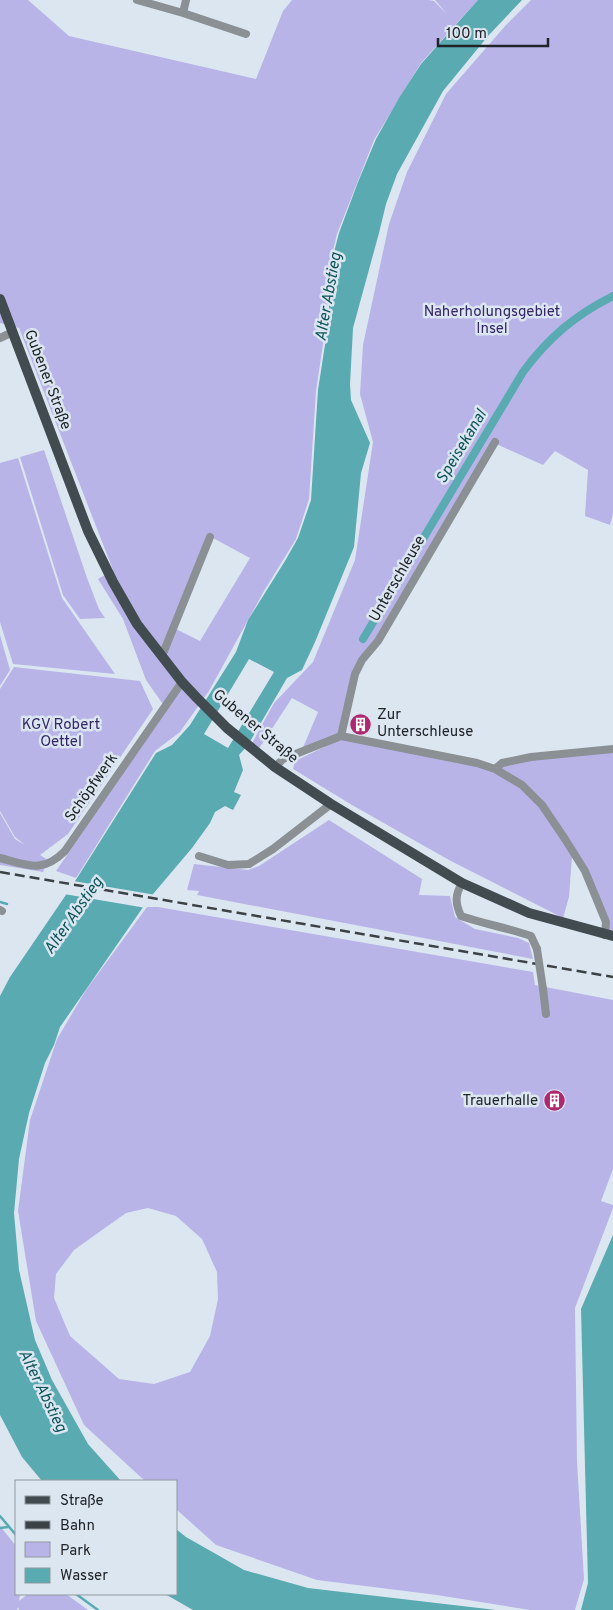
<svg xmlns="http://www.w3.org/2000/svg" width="613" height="1610" font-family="Overpass,sans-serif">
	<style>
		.green { fill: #b8b4e8; fill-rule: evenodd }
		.water { fill: #59aab1; fill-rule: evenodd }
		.pier { fill: #dce6f0 }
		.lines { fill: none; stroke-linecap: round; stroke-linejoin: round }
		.stream { stroke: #59aab1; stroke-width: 2.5 }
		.canal { stroke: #59aab1; stroke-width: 8 }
		.minor { stroke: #8a9093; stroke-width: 8 }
		.major { stroke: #424c50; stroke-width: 10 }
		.rail { stroke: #3c4146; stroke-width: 2.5; stroke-dasharray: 10 5; stroke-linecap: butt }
		.minor-bridge { stroke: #8a9093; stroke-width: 8 }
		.labels { text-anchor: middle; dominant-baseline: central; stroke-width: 5; stroke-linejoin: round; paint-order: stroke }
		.park-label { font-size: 15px; fill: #342667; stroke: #dce6f0 }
		.street-label { font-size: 15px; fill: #202428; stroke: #dce6f0 }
		.poi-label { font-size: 15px; fill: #202428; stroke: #dce6f0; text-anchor: start }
		.water-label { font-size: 16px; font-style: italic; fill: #0d555b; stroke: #dce6f0 }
	</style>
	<rect width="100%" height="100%" fill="#dce6f0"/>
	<path class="green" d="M0,0H28L69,36L256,79L283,11L292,0H429L434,1L447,14L435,0H478L421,63L374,140L337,234L331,259L325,331L316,391L309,499L296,539L264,591L209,691L180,732L155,751L76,878L56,871L167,710L146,680L123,619L98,579L113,570L19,328L0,323ZM213,538L250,558L200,641L176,629Z
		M531,0H613V514L610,525L585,516L588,470L555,451L543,465L494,443L378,640L361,658L340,735L302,750L318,712L292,698L258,750L251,745L274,703L313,662L355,560L373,442L360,394L363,345L389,224L407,172L446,94L506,25Z
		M44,450L87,578L99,609L105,618L80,619L63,595L20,457Z
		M18,458L62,598L115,674L13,664L0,622V463Z
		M0,635L10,670L0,686Z
		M14,667L140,681L153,709L68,834L40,855L48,860L43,872L0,865V813L15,839L25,845L15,837L0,811V689Z
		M341,739L470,763L496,772L521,786L541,807L572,856L569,897L563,918L449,860L352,805L293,769L295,761Z
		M613,750V932H608L603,907L545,804L498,769L503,764Z
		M329,820L422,879L419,895L450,896L455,917L475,929L518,938L529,943L533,959L197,895L199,891L187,890L194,864L248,870L259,866Z
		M147,907H158L533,972L535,985L613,1000V1169L601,1201L613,1205V1208L575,1308L577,1462L584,1579L575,1610H530L437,1595L317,1580L216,1545L176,1509V1481H145L84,1425L36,1321L18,1211L30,1120L57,1039L86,990ZM148,1208L176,1216L202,1239L217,1272L218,1299L210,1336L190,1372L154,1384L119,1379L70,1336L54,1298L56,1274L74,1250L126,1213Z
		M0,1526L16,1546V1594H20L19,1601L28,1594H66L88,1610H19L18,1607L17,1610H0Z"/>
	<path class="water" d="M478,0H522L488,36L443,91L397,174L386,204L379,233L353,328L350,384L351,400L370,443L361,473L354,547L315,642L302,670L287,678L248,745L239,755L243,770L234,792L241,795L233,810L225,806L215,812L210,823L192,848L148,900L60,1027L54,1045L45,1063L29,1113L19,1159L14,1213L19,1270L35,1340L52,1380L88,1444L121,1481H42L22,1457L0,1415V996L10,977L72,886L156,753L172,745L190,725L236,652L248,620L285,561L298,538L311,500L318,390L327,332L333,256L339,233L358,182L376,139L399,98L421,64ZM249,659L274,672L228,748L204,734Z
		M613,1235V1610H581L588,1583L581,1309Z
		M176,1529L186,1537L244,1570L308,1588L496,1610H193L165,1594H176Z"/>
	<path class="pier" d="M73,881L156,895L146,908L64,894Z"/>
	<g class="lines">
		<path class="stream" d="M0,902L7,904
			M0,1516L16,1535
			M0,1528L8,1527
			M76,1594L98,1610"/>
		<path class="canal" d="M363,639L523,372C548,338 575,315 613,296"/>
		<path class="minor" d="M137,0L183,13L186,0
			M183,13L246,34
			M0,338L13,332
			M162,656L210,537
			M341,736L477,763L495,769L522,785L542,805L565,839L585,871L606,922L605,935
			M275,767L283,759L341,736L355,674L362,660L378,641L495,442
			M495,769L502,763L531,757L613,749
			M199,856L228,865L249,864L273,849L331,804
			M0,858C28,865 42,874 65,851L182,682
			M462,883C455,895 455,903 461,916C484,924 508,928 531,936L537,949
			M0,910L2,911
			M543,989L546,1014"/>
		<path class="major" d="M0,299L88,531L113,582L137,624L182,682L197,698L227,728L275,767L331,804L462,883L529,913L613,936"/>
		<path class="rail" d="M0,872L613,977"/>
		<path class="minor-bridge" d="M537,949L543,989"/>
	</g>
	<defs>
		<symbol id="building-disc" viewBox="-11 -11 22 22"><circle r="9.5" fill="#ad2871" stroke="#dce6f0"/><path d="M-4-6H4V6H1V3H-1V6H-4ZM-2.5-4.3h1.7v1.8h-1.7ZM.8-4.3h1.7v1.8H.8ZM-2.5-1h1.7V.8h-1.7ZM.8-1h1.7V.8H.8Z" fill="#fff"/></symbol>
	</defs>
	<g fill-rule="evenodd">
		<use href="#building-disc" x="348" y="712" width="25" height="25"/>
		<use href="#building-disc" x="542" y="1088" width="25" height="25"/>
	</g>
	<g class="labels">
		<g class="park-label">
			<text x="492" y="312">Naherholungsgebiet<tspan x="492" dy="17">Insel</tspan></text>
			<text x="61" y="725">KGV Robert<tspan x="61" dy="17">Oettel</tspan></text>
		</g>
		<g class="street-label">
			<text transform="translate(47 380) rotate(69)">Gubener Straße</text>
			<text transform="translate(398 579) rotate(-60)">Unterschleuse</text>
			<text transform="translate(255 727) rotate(40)">Gubener Straße</text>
			<text transform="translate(92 788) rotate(-55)">Schöpfwerk</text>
		</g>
		<g class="poi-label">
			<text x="377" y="715">Zur<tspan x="377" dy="17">Unterschleuse</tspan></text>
			<text x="538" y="1101" text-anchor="end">Trauerhalle</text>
		</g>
		<g class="water-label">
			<text transform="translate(329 297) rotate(-80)">Alter Abstieg</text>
			<text transform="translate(462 447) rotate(-59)">Speisekanal</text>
			<text transform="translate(74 916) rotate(-55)">Alter Abstieg</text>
			<text transform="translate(42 1391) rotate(64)">Alter Abstieg</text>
		</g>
	</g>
	<rect x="15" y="1480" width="162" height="115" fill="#dce6f0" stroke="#9198a0"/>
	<rect x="25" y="1496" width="25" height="8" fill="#424c50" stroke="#9198a0"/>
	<text x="60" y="1505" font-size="15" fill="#202428">Straße</text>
	<rect x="25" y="1521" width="25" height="8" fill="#3c4146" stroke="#9198a0"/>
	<text x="60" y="1530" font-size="15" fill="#202428">Bahn</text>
	<rect x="25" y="1542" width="25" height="15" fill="#b8b4e8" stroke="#9198a0"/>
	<text x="60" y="1555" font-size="15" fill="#202428">Park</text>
	<rect x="25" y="1568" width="25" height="15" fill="#59aab1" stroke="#9198a0"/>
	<text x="60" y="1580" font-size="15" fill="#202428">Wasser</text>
	<path d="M438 38v8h110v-8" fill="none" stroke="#202428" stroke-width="2.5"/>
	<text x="446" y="38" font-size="15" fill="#202428" stroke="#dce6f0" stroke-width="4" paint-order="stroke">100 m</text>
</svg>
